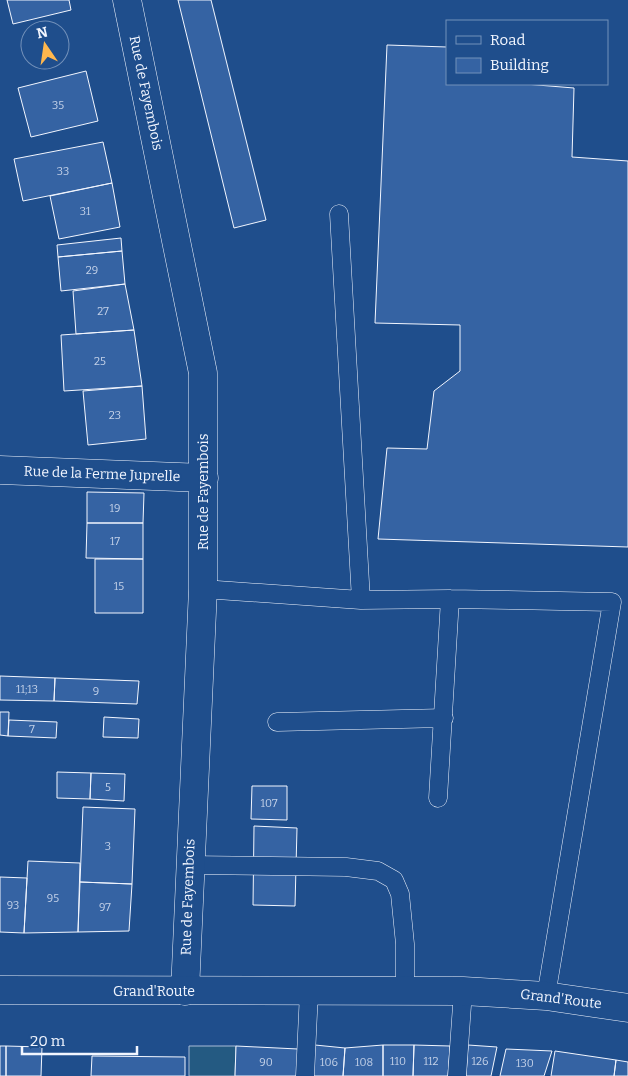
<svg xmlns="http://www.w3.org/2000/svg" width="628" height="1076" font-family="Bitter,serif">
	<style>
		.green { fill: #245a82; stroke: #a8bbd7 }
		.building { fill: #3563a3; stroke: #f2f6ff }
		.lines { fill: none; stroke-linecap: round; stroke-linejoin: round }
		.lane-casing { stroke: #f2f6ff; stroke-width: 19 }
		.street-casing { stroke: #f2f6ff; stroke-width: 29 }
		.primary-casing { stroke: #f2f6ff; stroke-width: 29 }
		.lane { stroke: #1f4e8c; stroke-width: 18 }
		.street { stroke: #1f4e8c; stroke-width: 28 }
		.primary { stroke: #1f4e8c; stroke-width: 28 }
		.labels { text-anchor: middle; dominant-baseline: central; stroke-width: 4; stroke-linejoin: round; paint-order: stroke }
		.number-label { font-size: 11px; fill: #c3d1e8 }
		.street-label { font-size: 14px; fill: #f2f6ff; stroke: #1f4e8c }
	</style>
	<rect width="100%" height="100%" fill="#1f4e8c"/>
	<path class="green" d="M189,1046H236L235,1076H189Z"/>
	<path class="building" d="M7,0H69L71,10L13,24Z
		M178,0H211L266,220L234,228Z
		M387,45L447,47V84H525L574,88L572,157L628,161V547L378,539L387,448L427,449L434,391L460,371V325L375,323Z
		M86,71L98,121L31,137L18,88Z
		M103,142L112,183L23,201L14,159Z
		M112,183L120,227L59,239L50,196Z
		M121,238L122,251L58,257L57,245Z
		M122,251L125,284L61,291L58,257Z
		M125,284L134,330L76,334L73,291Z
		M134,330L142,386L64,391L61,335Z
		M142,386L146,439L88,445L83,391Z
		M87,492L144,493L143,523H87Z
		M87,523H143V559L86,558Z
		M95,559H143V613H95Z
		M0,676L55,678L54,701L0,700Z
		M55,678L139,681L137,704L54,701Z
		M0,712H9L8,736L0,735Z
		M104,717L139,719L138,738L103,737Z
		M9,720L57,722L56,738L8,736Z
		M57,772L91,773L90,799L57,798Z
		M91,773L125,774L124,801L90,799Z
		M252,786H287V820L251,819Z
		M83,807L135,809L132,884L80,882Z
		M254,826L297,828L295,906L253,905Z
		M28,861L80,863L78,932L24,933Z
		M0,877L27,878L24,933L0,932Z
		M80,882L132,884L129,931L78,932Z
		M315,1045L345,1048L343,1076H313Z
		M383,1045H414L413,1076H383Z
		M383,1045V1076H343L345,1048Z
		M414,1045L450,1046L448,1076H413Z
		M468,1045L497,1047L491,1076H466Z
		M0,1046H6V1076H0Z
		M6,1046L42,1047L41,1076H6Z
		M236,1046L298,1049L297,1076H235Z
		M506,1049L552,1051L544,1076H500Z
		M555,1051L616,1060L614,1076H551Z
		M92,1056L185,1057V1076H91Z
		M616,1060L628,1062V1076H614Z"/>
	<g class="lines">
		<defs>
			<path id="lane" d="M339,214L361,600
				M203,589L361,600L450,599L612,602L546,996
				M277,722L444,718
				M438,798L450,599
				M189,865L346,867L378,871L394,880L400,894L405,944V992
				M305,1076L309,992
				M457,1076L463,991"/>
			<path id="street" d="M127,0L203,373V589L185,991
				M0,470L204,478"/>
			<path id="primary" d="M0,990L463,991L546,996L628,1008"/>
		</defs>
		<use href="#lane" class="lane-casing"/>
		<use href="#street" class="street-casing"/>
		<use href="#primary" class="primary-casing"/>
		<use href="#lane" class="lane"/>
		<use href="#street" class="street"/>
		<use href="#primary" class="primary"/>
	</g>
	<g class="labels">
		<g class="number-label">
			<text x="58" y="105">35</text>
			<text x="63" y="171">33</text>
			<text x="85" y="211">31</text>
			<text x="92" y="270">29</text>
			<text x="103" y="311">27</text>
			<text x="100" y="361">25</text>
			<text x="115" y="415">23</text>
			<text x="115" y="508">19</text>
			<text x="115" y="541">17</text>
			<text x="119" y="586">15</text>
			<text x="27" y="689">11;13</text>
			<text x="96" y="691">9</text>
			<text x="32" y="729">7</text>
			<text x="108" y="787">5</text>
			<text x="269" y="803">107</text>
			<text x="108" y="846">3</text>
			<text x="53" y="898">95</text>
			<text x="13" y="905">93</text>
			<text x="105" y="907">97</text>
			<text x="398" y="1061">110</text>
			<text x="431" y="1061">112</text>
			<text x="480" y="1061">126</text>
			<text x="266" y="1062">90</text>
			<text x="329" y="1062">106</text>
			<text x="364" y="1062">108</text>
			<text x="525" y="1063">130</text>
		</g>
		<g class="street-label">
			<text transform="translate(146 93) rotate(78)">Rue de Fayembois</text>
			<text transform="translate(102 474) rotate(2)">Rue de la Ferme Juprelle</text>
			<text transform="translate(203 492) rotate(-90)">Rue de Fayembois</text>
			<text transform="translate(188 897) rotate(-88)">Rue de Fayembois</text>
			<text x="154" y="991">Grand'Route</text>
			<text transform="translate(561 999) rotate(7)">Grand'Route</text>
		</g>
	</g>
	<rect x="446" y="20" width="162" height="65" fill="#1f4e8c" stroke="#7391ba"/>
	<rect x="456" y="36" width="25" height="8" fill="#1f4e8c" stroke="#7391ba"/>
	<text x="490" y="45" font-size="15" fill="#f2f6ff">Road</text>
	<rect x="456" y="58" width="25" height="15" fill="#3563a3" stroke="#7391ba"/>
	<text x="490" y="70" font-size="15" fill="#f2f6ff">Building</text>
	<g transform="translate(45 45) rotate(347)"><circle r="24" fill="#1f4e8c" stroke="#7391ba"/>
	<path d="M0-4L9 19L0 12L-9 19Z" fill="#ffb74d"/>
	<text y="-8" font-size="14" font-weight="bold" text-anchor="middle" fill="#f2f6ff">N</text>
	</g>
	<path d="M22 1046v8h115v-8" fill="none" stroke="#f2f6ff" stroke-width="2.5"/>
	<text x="30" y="1046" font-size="15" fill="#f2f6ff" stroke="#1f4e8c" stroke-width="4" paint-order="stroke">20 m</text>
</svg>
